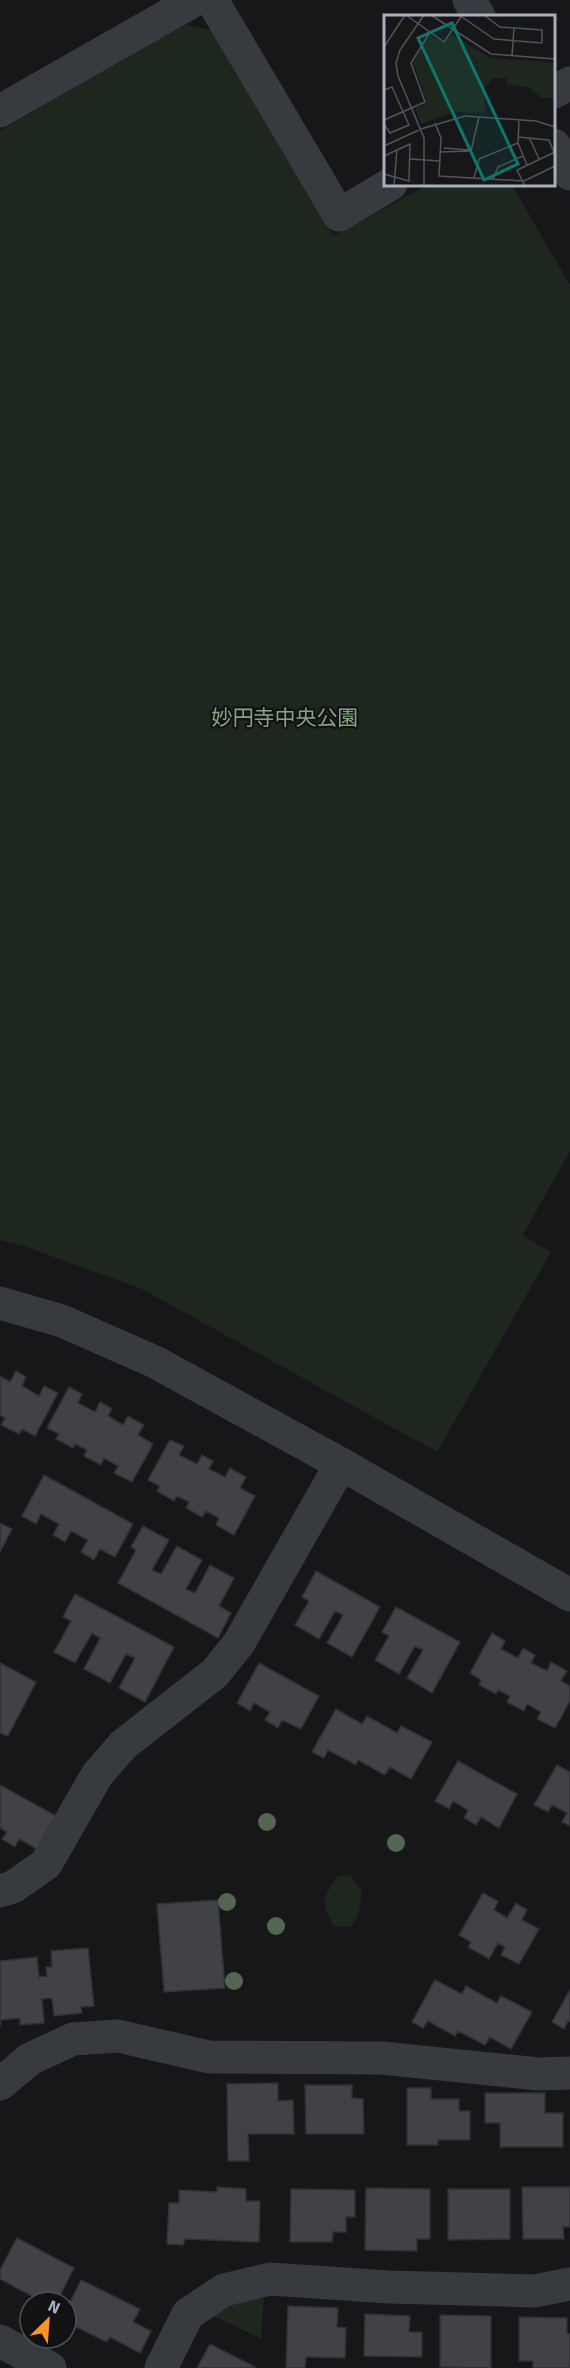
<svg xmlns="http://www.w3.org/2000/svg" width="570" height="2368" font-family="Signika,'Noto Sans JP',sans-serif">
	<style>
		.green { fill: #1e271e }
		.building { fill: #414246; stroke: #303135; stroke-width: 1.5 }
		.lines { fill: none; stroke-linecap: round; stroke-linejoin: round }
		.minor { stroke: #373a3e; stroke-width: 33 }
		.tree { fill: #526650 }
		.labels { text-anchor: middle; dominant-baseline: central; stroke-width: 4.5; stroke-linejoin: round; paint-order: stroke }
		.park-label { font-size: 21px; fill: #82a67d; stroke: #121214 }
		.inset-road { fill: none; stroke: #515459; stroke-width: 1.5 }
		.view { fill: #0f766e; fill-opacity: 0.15; stroke: #0f766e; stroke-width: 3 }
		.inset-edge { fill: none; stroke: #a8b0ba; stroke-width: 3 }
	</style>
	<rect width="100%" height="100%" fill="#171719"/>
	<path class="green" d="M184,24L215,31L333,236L427,185H512L570,285V1151L523,1235L551,1252L437,1452L142,1289L21,1245L0,1240V131Z
		M350,1875L362,1891L358,1916L351,1926L335,1927C320,1905 322,1898 338,1876Z
		M264,2295L261,2339L210,2314L238,2300Z"/>
	<path class="building" d="M16,1371L26,1377L22,1386L39,1396L44,1386L58,1393L35,1436L22,1429L19,1434L1,1425L5,1418L0,1415V1376L10,1382Z
		M69,1387L82,1394L78,1403L95,1412L100,1402L112,1409L108,1416L123,1425L128,1416L144,1425L138,1435L153,1444L132,1482L114,1473L118,1466L104,1458L101,1465L84,1456L87,1450L75,1444L73,1448L56,1439L59,1434L47,1428Z
		M170,1440L184,1446L179,1455L197,1464L202,1455L213,1461L209,1469L225,1477L230,1468L246,1477L240,1488L255,1496L234,1535L216,1525L219,1518L206,1511L202,1517L186,1508L189,1502L177,1496L174,1501L157,1491L160,1486L148,1480Z
		M44,1475L133,1524L115,1557L100,1549L94,1560L81,1552L88,1540L71,1531L65,1542L53,1535L59,1524L41,1514L36,1524L22,1516Z
		M0,1523L12,1529L0,1552Z
		M143,1526L169,1540L152,1570L161,1574L177,1546L202,1560L186,1589L195,1593L210,1565L234,1578L219,1606L231,1613L218,1638L118,1583L136,1550L131,1547Z
		M316,1571L380,1607L352,1657L327,1643L343,1615L335,1611L319,1639L295,1625L309,1601L302,1597Z
		M75,1594L174,1647L145,1702L119,1688L135,1658L126,1654L110,1683L84,1669L100,1638L92,1633L75,1663L54,1652L71,1621L63,1617Z
		M396,1607L460,1642L432,1693L407,1678L423,1650L415,1646L399,1674L375,1660L389,1636L382,1632Z
		M492,1633L505,1641L501,1649L518,1658L523,1648L535,1655L531,1663L547,1671L551,1662L567,1671L561,1681L570,1686V1701L555,1728L537,1719L541,1712L527,1704L524,1711L507,1702L510,1696L498,1690L496,1694L479,1685L481,1680L470,1673Z
		M0,1663L36,1682L8,1736L0,1733Z
		M259,1663L319,1696L301,1729L282,1720L278,1728L265,1720L270,1712L254,1703L250,1711L237,1703Z
		M336,1709L362,1724L367,1716L397,1733L401,1726L432,1742L411,1779L390,1767L385,1775L358,1760L356,1765L328,1750L324,1758L312,1752Z
		M458,1761L517,1794L499,1828L481,1817L476,1825L464,1818L468,1810L453,1801L449,1809L435,1801Z
		M557,1765L570,1772V1826L562,1822L567,1813L552,1805L548,1812L534,1805Z
		M0,1785L56,1816L37,1849L19,1839L15,1847L2,1839L7,1832L0,1828Z
		M483,1893L498,1901L494,1910L507,1918L516,1903L527,1910L522,1920L539,1929L519,1964L501,1955L505,1947L498,1943L489,1959L468,1947L471,1942L459,1935Z
		M218,1900L225,1988L164,1992L157,1904Z
		M88,1948L94,2006L81,2007L82,2013L54,2016L52,1998L42,1999L44,2023L20,2025V2018L1,2020L0,2027V1961L37,1957L39,1977L47,1976L46,1967H52L51,1951Z
		M435,1980L462,1994L466,1986L497,2003L501,1996L532,2012L511,2049L490,2037L485,2045L458,2031L455,2036L428,2021L423,2028L412,2022Z
		M570,1990V2022L568,2021L564,2029L552,2022Z
		M278,2083V2101L293,2100L294,2134H248L249,2161H228L227,2084Z
		M305,2085H352V2098L363,2099L364,2134H306Z
		M407,2088H431V2099H459V2111H470V2140H438V2145H407Z
		M485,2093H545V2113H563V2147H500V2123H485Z
		M217,2187L246,2189V2201H260L259,2242L185,2239L183,2245L167,2244L169,2203H179V2190L217,2192Z
		M522,2187H570V2227H563L564,2239H523Z
		M366,2188L430,2189V2239H417V2251L365,2250Z
		M291,2189L355,2190V2217H346V2232H333L332,2242H290Z
		M448,2189H510V2239L448,2240Z
		M17,2238L74,2268L57,2302H43L0,2279V2270Z
		M81,2280L140,2309L133,2322L151,2331L140,2353L110,2337L107,2342L66,2322V2310Z
		M288,2306L338,2308L337,2327L346,2328L345,2358L306,2357L305,2368H286Z
		M365,2314L410,2316L409,2332H422V2357L364,2356Z
		M440,2315L491,2316V2368L440,2367Z
		M519,2317L567,2318V2334H570V2368H533V2361H519Z
		M210,2344L255,2367V2368H197Z"/>
	<g class="lines">
		<path class="minor" d="M212,0L339,215L391,184
			M469,0L479,16
			M554,92L570,83
			M0,111L195,0
			M554,145L570,174
			M0,1303L62,1321L155,1362L341,1464L570,1595
			M0,1891L13,1887L46,1864L97,1775L123,1745L215,1673L239,1643L341,1464
			M0,2084L30,2059L73,2039L118,2036L209,2057L382,2058L539,2074L570,2073
			M0,2341L50,2368
			M161,2368L188,2314L224,2290L270,2279L389,2287L535,2291L570,2284"/>
	</g>
	<g class="tree">
		<circle cx="267" cy="1822" r="9"/>
		<circle cx="396" cy="1843" r="9"/>
		<circle cx="227" cy="1902" r="9"/>
		<circle cx="276" cy="1926" r="9"/>
		<circle cx="234" cy="1981" r="9"/>
	</g>
	<g class="labels">
		<g class="park-label">
			<text x="285" y="718">妙円寺中央公園</text>
		</g>
	</g>
	<g transform="translate(384 15)">
		<rect width="171" height="171" fill="#171719"/>
		<path d="M67,19L107,43L171,48V83H158L146,73L123,69L122,63H109L100,73L101,98L70,97L37,109L31,93L43,88L29,46L45,20L60,28Z" fill="#1e271e"/>
		<path class="inset-road" d="M22,0L60,27L77,2M47,0L107,39L171,44M75,0L110,24L158,28V15L116,12L100,0M0,32L21,0M128,41L130,13M0,75L8,72L25,110L6,118L0,109M0,105L41,87L27,48L46,17M135,106L134,128L143,150M51,108L57,123L55,161L140,166L171,151M37,114L81,101L152,106L171,112M134,122L165,125L171,140M145,122L155,144M0,131L35,115M60,133L85,135M56,137L87,136L95,102M26,144L56,146M0,147V141L26,129L25,166L0,159M90,163L95,144L134,128M109,164L114,152L139,141M10,171L13,134M40,171V123L14,61L12,48L16,35L40,0M141,171L133,155L171,137"/>
		<path class="view" d="M68,8L134,149L100,165L34,23Z"/>
		<rect width="171" height="171" class="inset-edge"/>
	</g>
	<g transform="translate(48 2320) rotate(25)"><circle r="28" fill="#121214" stroke="#4e5156" stroke-width="1.5"/>
	<path d="M0-4.5L10 22L0 15L-10 22Z" fill="#ff9328"/>
	<text y="-9" font-size="16" font-weight="bold" text-anchor="middle" fill="#a8b0ba">N</text>
	</g>
</svg>
